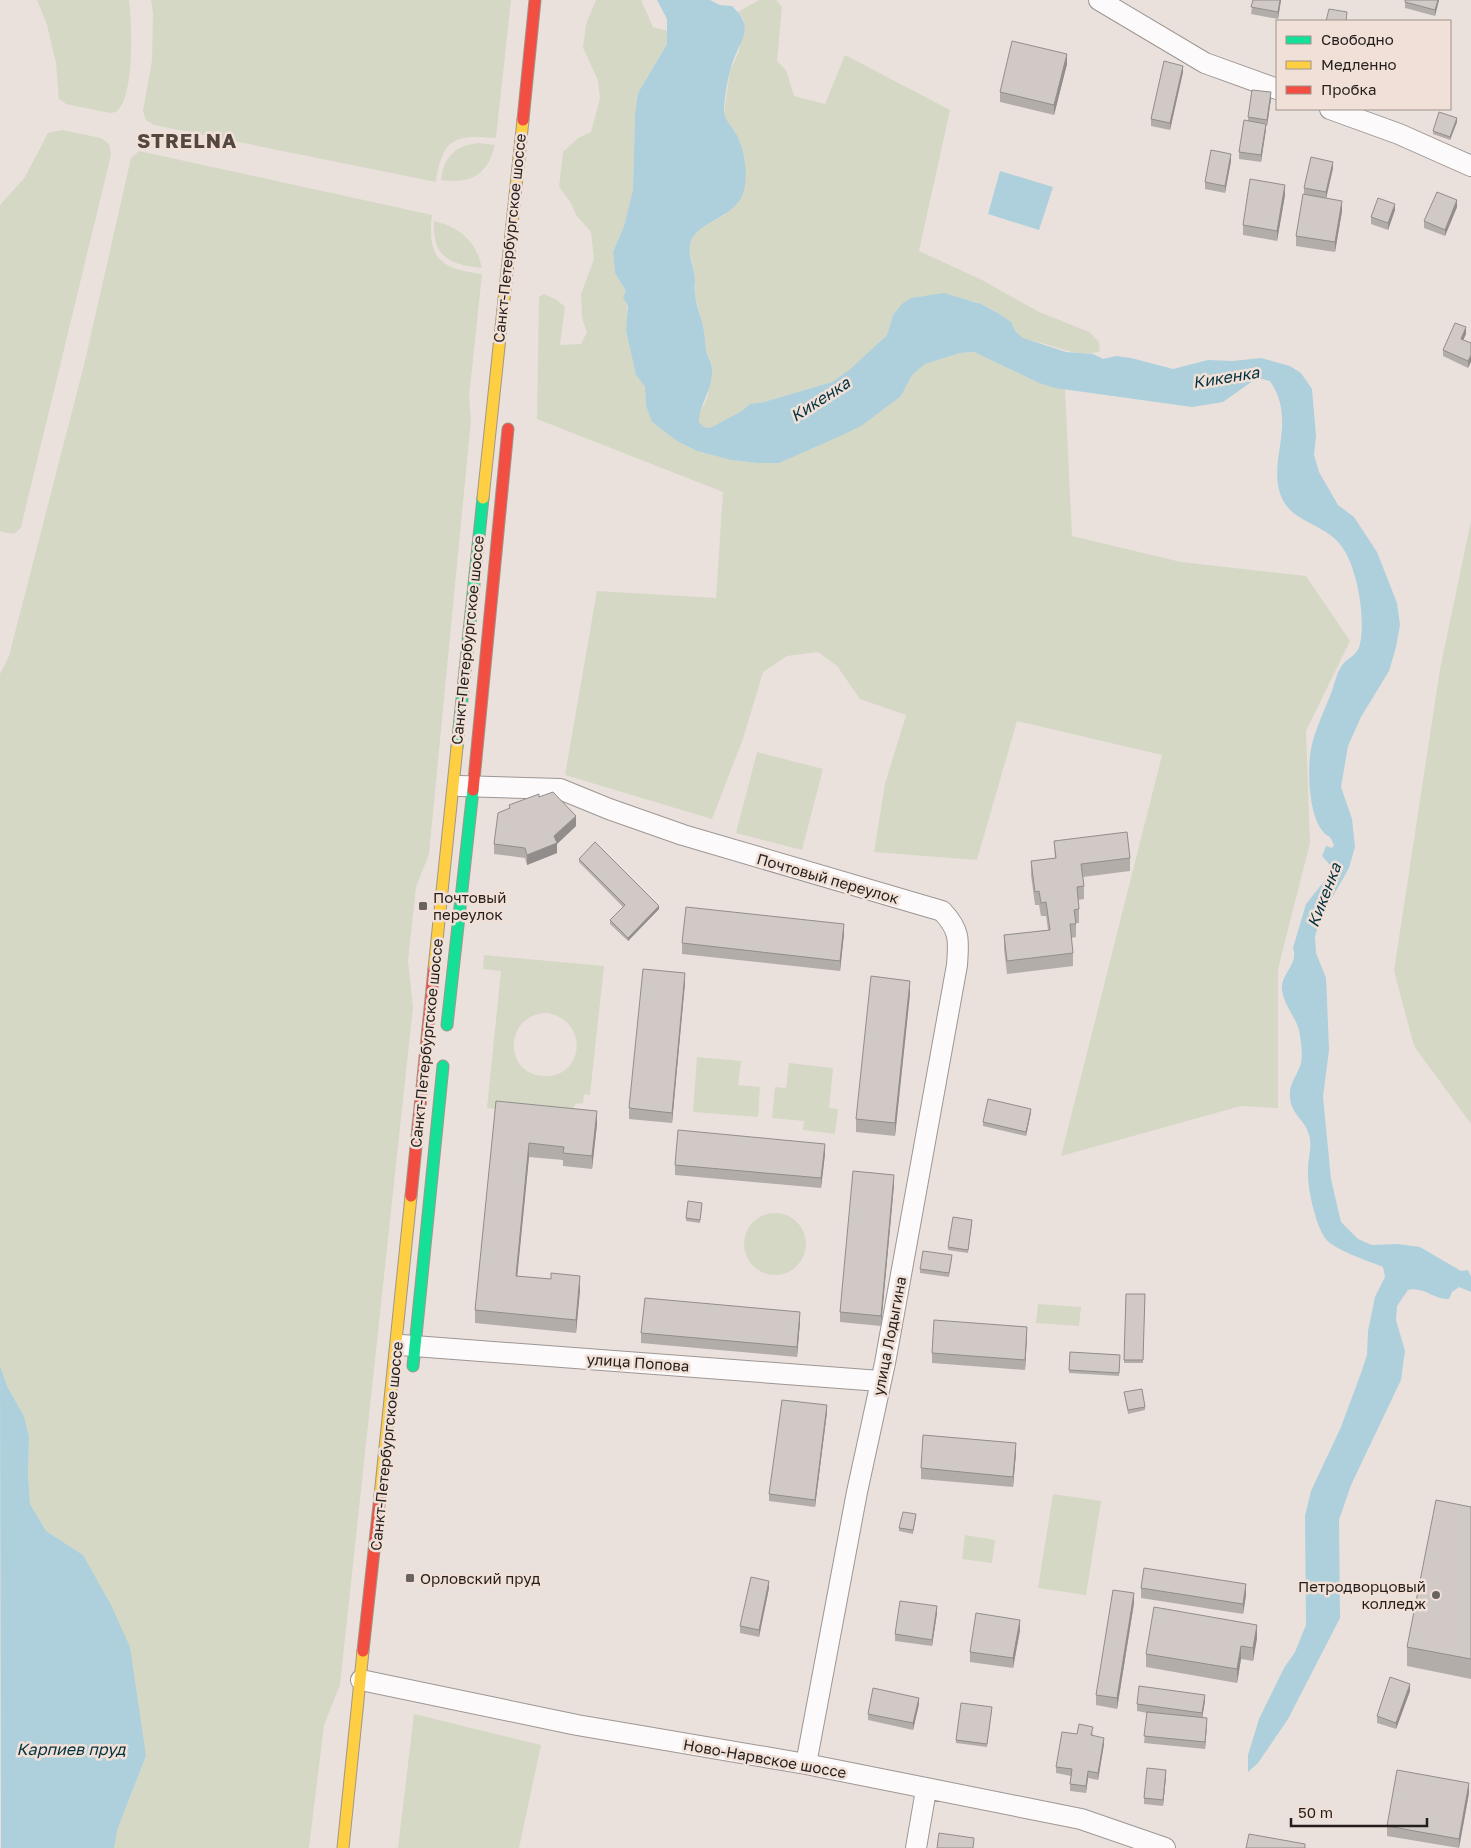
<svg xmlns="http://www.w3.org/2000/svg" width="1471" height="1848" font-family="'Golos Text',sans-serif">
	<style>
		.green { fill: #d5d8c5; fill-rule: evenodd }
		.water { fill: #add0dc }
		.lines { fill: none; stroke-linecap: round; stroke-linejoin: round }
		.street-casing { stroke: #9d9693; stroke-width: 22 }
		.fast-casing { stroke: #a1968a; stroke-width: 13 }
		.slow-casing { stroke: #a1968a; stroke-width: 13 }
		.jam-casing { stroke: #a1968a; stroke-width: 13 }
		.street { stroke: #fcfafa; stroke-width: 20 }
		.fast { stroke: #16e098; stroke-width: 11 }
		.slow { stroke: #ffcf43; stroke-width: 11 }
		.jam { stroke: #f24e42; stroke-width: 11 }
		.wall { fill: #b3adaa }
		.shaded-wall { fill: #928d8b }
		.building { fill: #d0c9c6; stroke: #928d8b }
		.poi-dot { fill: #696360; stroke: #f0e0d7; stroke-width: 2 }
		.labels { text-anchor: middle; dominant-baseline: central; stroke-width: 5; stroke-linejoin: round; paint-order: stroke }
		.street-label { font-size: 15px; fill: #241f1c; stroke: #f0e0d7 }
		.poi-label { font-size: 15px; fill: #241f1c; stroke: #f0e0d7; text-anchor: start }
		.water-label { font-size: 16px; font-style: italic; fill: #00313f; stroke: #f0e0d7 }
		.district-label { font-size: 20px; font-weight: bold; letter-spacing: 1px; fill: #544740; stroke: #f0e0d7 }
	</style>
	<rect width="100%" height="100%" fill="#eae1dd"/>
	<path class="green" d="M37,0H129C132,23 135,98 116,112L110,113L66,104L59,99L56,63L47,25Z
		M151,0H511L496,138C454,134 442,139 436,182L154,125L146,120L143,111L152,60L153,13Z
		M596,0H641L653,27L668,31L667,44L638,93L635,114L633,190L624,226L613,252L615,273L626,291L628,319L626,331L636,375L645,387L646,406L652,422L677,441L697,451L731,460L758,463L901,396L912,375L925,364L960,353L974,352L1039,383L1065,389L1072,536L1181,562L1306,576L1350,641L1306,731L1310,843L1278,969V1108L1241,1106L1061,1156L1162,755L1017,721L977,860L874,852L885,784L906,715L860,699L837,666L818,652L787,656L763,672L743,739L712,819L565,775L597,591L716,598L723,492L537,419L539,297L544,294L557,300L565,307L560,345L581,344L587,332L582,318L581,294L594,259L591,232L576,215L571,203L559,187L563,152L578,138L591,132L600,99L598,80L583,48L586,24Z
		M759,0H776L782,7L777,61L786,70L794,96L825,104L845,55L950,110L919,251L982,280L1039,312L1089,332L1099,342L1100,351C1081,358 1064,349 1045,344C1038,342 1029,341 1023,338C1015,334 1014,325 1008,320C981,298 945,292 911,298L893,315L887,335L849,370L832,382L764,402L750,404L742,411L710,428L704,427L699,422V413L707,399L712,366L706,350L704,330L695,295V278L689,247L691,239L698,229L725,215L736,133L726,120L724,112L730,71L739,51L744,20L738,12Z
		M62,130L101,138L109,144L111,155L21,527C16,536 9,534 0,531V205L25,177L48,133Z
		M478,143L495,145C487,175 472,184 441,180C444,156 455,146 478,143Z
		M139,151L432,215C427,258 440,269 482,274L469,397L471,420L429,854L416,887L408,961L413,1007L340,1685L324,1725L309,1848H114L118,1828L146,1756L142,1739L83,1555L46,1531L30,1504L28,1475L29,1437L24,1416L8,1388L0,1366V674L9,656L85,361L131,158Z
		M434,221C461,228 476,241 482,268C450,265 432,257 434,221Z
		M1471,521V1124L1414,1046L1394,971L1440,669Z
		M757,752L823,769L802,850L736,833Z
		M484,955L604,966L590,1095L584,1094L583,1103L576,1104L572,1110L561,1115L487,1108L501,971L483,969ZM548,1013C591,1022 583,1080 542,1076C502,1072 505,1013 548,1013Z
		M697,1057L741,1061L738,1085L760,1087L758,1117L693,1112Z
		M789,1063L833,1068L829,1108L838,1109L835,1134L803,1130L804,1121L772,1118L775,1087L786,1088Z
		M744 1244a31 31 0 1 1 62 0a31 31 0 1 1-62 0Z
		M1038,1304L1081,1307L1079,1326L1036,1323Z
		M1053,1494L1101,1501L1086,1595L1038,1588Z
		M965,1535L995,1540L992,1563L962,1559Z
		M414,1714L541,1745L519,1848H398Z"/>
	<path class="water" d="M657,0H710L720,5L732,6C756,28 740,40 732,64C728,77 725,94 724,108C723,118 730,124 735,132C745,148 750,181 741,198C729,220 693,223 690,245C688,257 694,267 695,279C695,284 694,289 695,294C696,306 702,318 704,331C705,337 705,343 706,350C707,356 711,361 712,368C713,391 699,404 699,422L704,427L710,428L742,411L750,404L764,402L832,382L849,370L887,335L893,315L902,304L911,298L944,293L981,304L998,313L1011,322L1016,332L1023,338L1066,352L1093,354L1103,359L1116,356L1131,358L1173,369L1208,360L1233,361L1261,358L1290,366L1301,373L1312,389L1316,436L1314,455L1319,472L1338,505L1354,517L1377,552L1397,603L1400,625L1396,647L1389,671L1361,717L1348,746L1341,787L1352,819L1355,847L1349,868L1320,919L1315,937L1316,953L1326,978L1327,1000L1329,1050L1323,1097L1331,1179L1341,1222L1358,1239L1372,1245L1398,1244L1420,1247L1461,1271L1468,1270L1471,1277V1292L1459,1287L1452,1292L1449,1299C1434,1300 1424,1286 1408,1290L1397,1306L1396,1320L1405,1351L1401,1380L1351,1485L1339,1520L1340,1618L1288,1719L1258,1763L1248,1772V1755L1259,1719L1284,1668L1295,1652L1306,1625L1305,1516L1311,1491L1341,1427L1361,1373L1367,1355L1368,1331L1375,1297L1385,1277L1383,1267C1369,1261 1333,1250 1325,1238C1315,1223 1308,1190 1308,1173C1307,1160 1313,1148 1309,1135C1305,1118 1288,1114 1290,1091C1291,1081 1299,1072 1301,1063C1303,1055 1301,1044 1300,1036C1299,1020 1284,1007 1282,990C1280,974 1299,965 1293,948L1306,904L1329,875L1330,865L1322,856L1326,846L1332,848L1334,845L1330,837C1308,827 1307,770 1311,749C1315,728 1326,708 1333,688C1335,681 1337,673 1341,667C1346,658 1358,656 1360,644C1366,618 1357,563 1339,543C1322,523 1291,522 1281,496C1267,460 1298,422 1270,381L1257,378L1223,402L1192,407L1055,388L1039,383L974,352L960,353L925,364L912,375L901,396L861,426L838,437L779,463H758L731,460L697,451L677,441L652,422L646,406L645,387L636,375L626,331L628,306L623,297L626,291L615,273L613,252L624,226L633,190L635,113L638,93L667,44V19Z
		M1000,171L1053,187L1039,230L988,214Z
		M0,1366L8,1388L24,1416L29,1437L28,1475L30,1504L46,1531L83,1555L111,1605L130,1647L146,1756L118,1828L114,1848H1Z"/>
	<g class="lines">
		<defs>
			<path id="street" d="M1099,0L1205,63L1277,89
				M1330,109L1399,134L1471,166
				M459,786L560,789L609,809L683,835L942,911C960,930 959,940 957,965L885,1363L857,1492L806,1764
				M401,1345L880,1381
				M361,1680L577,1725L806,1764L1081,1819L1165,1848
				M916,1848L926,1790"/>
			<path id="fast" d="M457,747L483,498
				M447,1025L473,790
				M413,1366L443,1066"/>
			<path id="slow" d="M483,498L523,120
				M434,969L457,747
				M380,1496L411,1196
				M343,1848L363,1651"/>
			<path id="jam" d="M523,120L535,0
				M473,790L508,429
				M411,1196L434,969
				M363,1651L380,1496"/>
		</defs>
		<use href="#street" class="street-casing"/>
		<use href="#fast" class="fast-casing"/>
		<use href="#slow" class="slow-casing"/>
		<use href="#jam" class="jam-casing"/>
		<use href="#street" class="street"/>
		<use href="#fast" class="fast"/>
		<use href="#slow" class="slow"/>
		<use href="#jam" class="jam"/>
	</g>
	<path class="wall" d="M1253,0H1281L1278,19L1251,14Z
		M1439,0L1435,16L1405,8V2Z
		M1067,64L1054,115L1000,102V92Z
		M1183,72L1170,130L1151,126V119Z
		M1271,99L1267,126H1266L1261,162L1239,159V152L1248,121V117Z
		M1457,122L1450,140L1433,134V131Z
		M1231,161L1225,193L1205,189V182Z
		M1333,168L1326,198L1342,211L1335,252L1296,246V236L1304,195V188Z
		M1285,195L1277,241L1243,235V225Z
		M1457,207L1445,236L1424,228V221Z
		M1395,210L1388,230L1371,224V217Z
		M1466,334L1463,340L1471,343L1468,368L1443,356V350Z
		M509,805L576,826L557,844V853L527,865L525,858L494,854V844L509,809Z
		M1054,841L1130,858V871L1083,877L1084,886V899L1078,900L1079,909V923H1076V937L1071,938L1073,953V966L1007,974L1004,949V935L1048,930L1046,916H1041L1039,905H1035L1031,875V861L1055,858Z
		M579,859L659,909L628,941L610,924V920L623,907L579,862Z
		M844,934L840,971L682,954V943Z
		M685,983L672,1123L629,1119V1108Z
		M910,994L895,1136L856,1132V1119Z
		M496,1101L597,1124L592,1169L563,1166V1160L529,1157L517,1276L580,1290L576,1333L475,1323V1310Z
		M1031,1112L1026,1136L983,1126V1122Z
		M825,1154L821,1188L675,1175V1165Z
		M894,1185L881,1326L840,1322V1312Z
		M702,1206L700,1223L686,1221V1218Z
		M972,1223L968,1253L948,1250V1247Z
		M952,1258L949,1277L920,1273V1269Z
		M1126,1294H1145L1143,1363H1124Z
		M800,1322L797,1357L641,1343V1333Z
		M1027,1337L1025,1370L932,1363V1353Z
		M1070,1352L1120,1355L1119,1376L1069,1373Z
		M1124,1392L1145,1407V1410L1128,1414Z
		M827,1412L815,1507L769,1501V1494Z
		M1016,1453L1013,1487L921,1479V1468Z
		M1471,1507V1679L1407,1666V1647Z
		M916,1517L913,1534L899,1531V1528Z
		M769,1588L759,1637L740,1633V1626Z
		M1141,1588L1246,1595L1243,1614L1141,1598Z
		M1134,1603L1117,1709L1096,1705V1695Z
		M937,1613L932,1646L895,1641V1634Z
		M1020,1630L1013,1668L970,1662V1652Z
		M1257,1638L1253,1661L1241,1659L1237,1683L1146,1667V1654Z
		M1410,1691L1396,1729L1377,1723V1716Z
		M1205,1701L1202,1718L1207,1725L1205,1749L1144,1743L1147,1713L1137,1711V1704Z
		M919,1704L913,1730L868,1720V1714Z
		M992,1710L987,1747L956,1743V1740Z
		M1093,1733L1092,1735L1104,1744L1098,1780L1088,1778L1086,1793L1070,1791V1784L1071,1776L1056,1773V1767L1077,1734Z
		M1166,1777L1163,1806L1144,1804V1798Z
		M1469,1793L1459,1848L1387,1836V1826Z"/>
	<path class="shaded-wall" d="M1280,0H1281L1278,19V12Z
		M1438,0H1439L1435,16V10Z
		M1067,54V64L1054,115V105Z
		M1183,66V72L1170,130V123Z
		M1271,92V99L1267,126V120Z
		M1457,118V122L1450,140V137Z
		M1266,124V130L1261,162V155Z
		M1231,154V161L1225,193V186Z
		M1333,162V168L1326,199V192Z
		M1285,185V195L1277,241V231Z
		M1457,200V207L1445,236V230Z
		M1342,201V211L1335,252V242Z
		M1395,204V210L1388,230V223Z
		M1466,327V334L1461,345V339Z
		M1471,355V362L1468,368V361Z
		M576,816V826L557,844V853L527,865V855L554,836Z
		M659,906V909L628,941V938Z
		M844,924V934L840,971V961Z
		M685,973V983L672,1123V1113Z
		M910,981V994L895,1136V1123Z
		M1031,1109V1112L1026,1136V1132Z
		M597,1111V1124L592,1169V1156Z
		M529,1143V1157L516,1289V1276Z
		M825,1144V1154L821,1188V1178Z
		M894,1175V1185L881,1326V1316Z
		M580,1276V1290L576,1333V1320Z
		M800,1312V1322L797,1357V1347Z
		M1027,1327V1337L1025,1370V1360Z
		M827,1405V1412L815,1507V1500Z
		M1016,1443V1453L1013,1487V1477Z
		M769,1581V1588L759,1637V1630Z
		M1246,1584V1595L1243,1614V1604Z
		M1134,1593V1603L1117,1709V1698Z
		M937,1606V1613L932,1646V1640Z
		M1020,1620V1630L1013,1668V1658Z
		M1257,1625V1638L1253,1661V1648Z
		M1241,1646V1659L1237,1683V1669Z
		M1410,1684V1691L1396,1729V1723Z
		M1205,1695V1701L1202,1719V1713Z
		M919,1698V1704L913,1730V1723Z
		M1207,1718V1725L1205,1749V1742Z
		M1104,1738V1744L1098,1780V1773Z
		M1166,1770V1777L1163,1806V1800Z
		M1088,1771V1778L1086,1793V1786Z
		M1469,1783V1793L1459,1848V1839Z"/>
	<path class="building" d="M1253,0H1280L1278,12L1251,7Z
		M1405,0H1438L1435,10L1405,2Z
		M1329,9L1347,12L1346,21H1326Z
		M1012,41L1067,54L1054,105L1000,92Z
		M1164,61L1183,66L1170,123L1151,119Z
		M1252,90L1271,92L1267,120L1248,117Z
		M1439,112L1457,118L1450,137L1433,131Z
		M1244,120L1266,124L1261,155L1239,152Z
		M1211,150L1231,154L1225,186L1205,182Z
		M1311,157L1333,162L1326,192L1304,188Z
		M1250,179L1285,185L1277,231L1243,225Z
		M1437,192L1457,200L1445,230L1424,221Z
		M1303,194L1342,201L1335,242L1296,236Z
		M1378,198L1395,204L1388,223L1371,217Z
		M1455,323L1466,327L1461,339L1471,343V355L1468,361L1443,350Z
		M553,792L576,816L554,836L557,843L527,855L525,848L494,844L498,813L510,808L509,805L539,794V797Z
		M1127,832L1130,858L1081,864L1084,886L1077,887L1079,909L1074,910L1076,924H1070L1073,953L1007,961L1004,935L1050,930L1046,902L1041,903L1039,891L1035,892L1031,861L1056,858L1054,841Z
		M595,842L659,906L628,938L610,920L625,905L579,859Z
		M686,907L844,924L840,961L682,943Z
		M643,969L685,973L672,1113L629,1108Z
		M871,976L910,981L895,1123L856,1119Z
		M988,1099L1031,1109L1026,1132L983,1122Z
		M496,1101L597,1111L592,1156L563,1153L564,1147L529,1143L516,1276L551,1279V1273L580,1276L576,1320L475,1310Z
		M678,1130L825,1144L821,1178L675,1165Z
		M853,1171L894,1175L881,1316L840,1312Z
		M688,1201L702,1203L700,1220L686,1218Z
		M953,1217L972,1220L968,1250L948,1247Z
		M923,1251L952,1255L949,1273L920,1269Z
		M1126,1294H1145L1143,1360H1124Z
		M645,1298L800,1312L797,1347L641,1333Z
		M934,1320L1027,1327L1025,1360L932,1353Z
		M1070,1352L1120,1355L1119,1373L1069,1370Z
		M1142,1389L1145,1407L1128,1410L1124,1392Z
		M782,1400L827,1405L815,1500L769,1494Z
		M923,1435L1016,1443L1013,1477L921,1468Z
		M1436,1500L1471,1507V1659L1407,1647Z
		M903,1512L916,1514L913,1530L899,1528Z
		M1144,1568L1246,1584L1243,1604L1141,1588Z
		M751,1577L769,1581L759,1630L740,1626Z
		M1113,1590L1134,1593L1117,1698L1096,1695Z
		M900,1601L937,1606L932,1640L895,1634Z
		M1154,1607L1257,1625L1253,1648L1241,1646L1237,1669L1146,1654Z
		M976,1613L1020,1620L1013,1658L970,1652Z
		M1390,1677L1410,1684L1396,1723L1377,1716Z
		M1139,1686L1205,1695L1202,1713L1137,1704Z
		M873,1688L919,1698L913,1723L868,1714Z
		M961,1703L992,1707L987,1744L956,1740Z
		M1147,1712L1207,1718L1205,1742L1144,1736Z
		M1079,1724L1093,1727L1091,1735L1104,1738L1098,1773L1088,1771L1086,1786L1070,1784L1072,1769L1056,1767L1062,1732L1077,1734Z
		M1147,1768L1166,1770L1163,1800L1144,1798Z
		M1397,1770L1469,1783L1459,1839L1387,1826Z
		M939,1833L974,1838L973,1848H937Z
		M1249,1834L1305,1844V1848H1246Z"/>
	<g class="poi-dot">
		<rect x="418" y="901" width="10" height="10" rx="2.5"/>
		<rect x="405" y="1573" width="10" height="10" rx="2.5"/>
		<circle cx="1436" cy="1595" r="5"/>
	</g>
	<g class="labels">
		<g class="street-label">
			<text transform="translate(509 238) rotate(-84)">Санкт-Петербургское шоссе</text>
			<text transform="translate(467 640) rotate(-84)">Санкт-Петербургское шоссе</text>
			<text transform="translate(828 878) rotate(16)">Почтовый переулок</text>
			<text transform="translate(426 1043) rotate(-84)">Санкт-Петербургское шоссе</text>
			<text transform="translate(889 1336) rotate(-79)">улица Лодыгина</text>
			<text transform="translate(638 1362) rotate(4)">улица Попова</text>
			<text transform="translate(386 1446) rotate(-84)">Санкт-Петербургское шоссе</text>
			<text transform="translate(765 1758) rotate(10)">Ново-Нарвское шоссе</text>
		</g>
		<g class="poi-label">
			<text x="433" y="897">Почтовый<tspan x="433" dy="17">переулок</tspan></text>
			<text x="420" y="1578">Орловский пруд</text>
			<text x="1426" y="1586" text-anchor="end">Петродворцовый<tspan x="1426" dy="17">колледж</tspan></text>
		</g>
		<g class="water-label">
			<text transform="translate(1226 377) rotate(-9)">Кикенка</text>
			<text transform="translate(820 399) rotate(-33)">Кикенка</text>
			<text transform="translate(1324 895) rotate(-69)">Кикенка</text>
			<text x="71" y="1749">Карпиев пруд</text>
		</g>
		<g class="district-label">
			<text x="187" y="140">STRELNA</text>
		</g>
	</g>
	<rect x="1276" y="20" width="175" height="90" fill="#f0e0d7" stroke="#9e938c"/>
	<rect x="1286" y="36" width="25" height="8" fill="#16e098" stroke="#9e938c"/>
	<text x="1321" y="45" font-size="15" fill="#241f1c">Свободно</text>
	<rect x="1286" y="61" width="25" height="8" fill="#ffcf43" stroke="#9e938c"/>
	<text x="1321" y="70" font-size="15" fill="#241f1c">Медленно</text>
	<rect x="1286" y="86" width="25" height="8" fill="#f24e42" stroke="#9e938c"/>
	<text x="1321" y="95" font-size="15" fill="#241f1c">Пробка</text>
	<path d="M1291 1818v8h136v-8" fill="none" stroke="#241f1c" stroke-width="2.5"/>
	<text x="1298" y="1818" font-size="15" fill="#241f1c" stroke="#f0e0d7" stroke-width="4" paint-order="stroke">50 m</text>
</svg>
